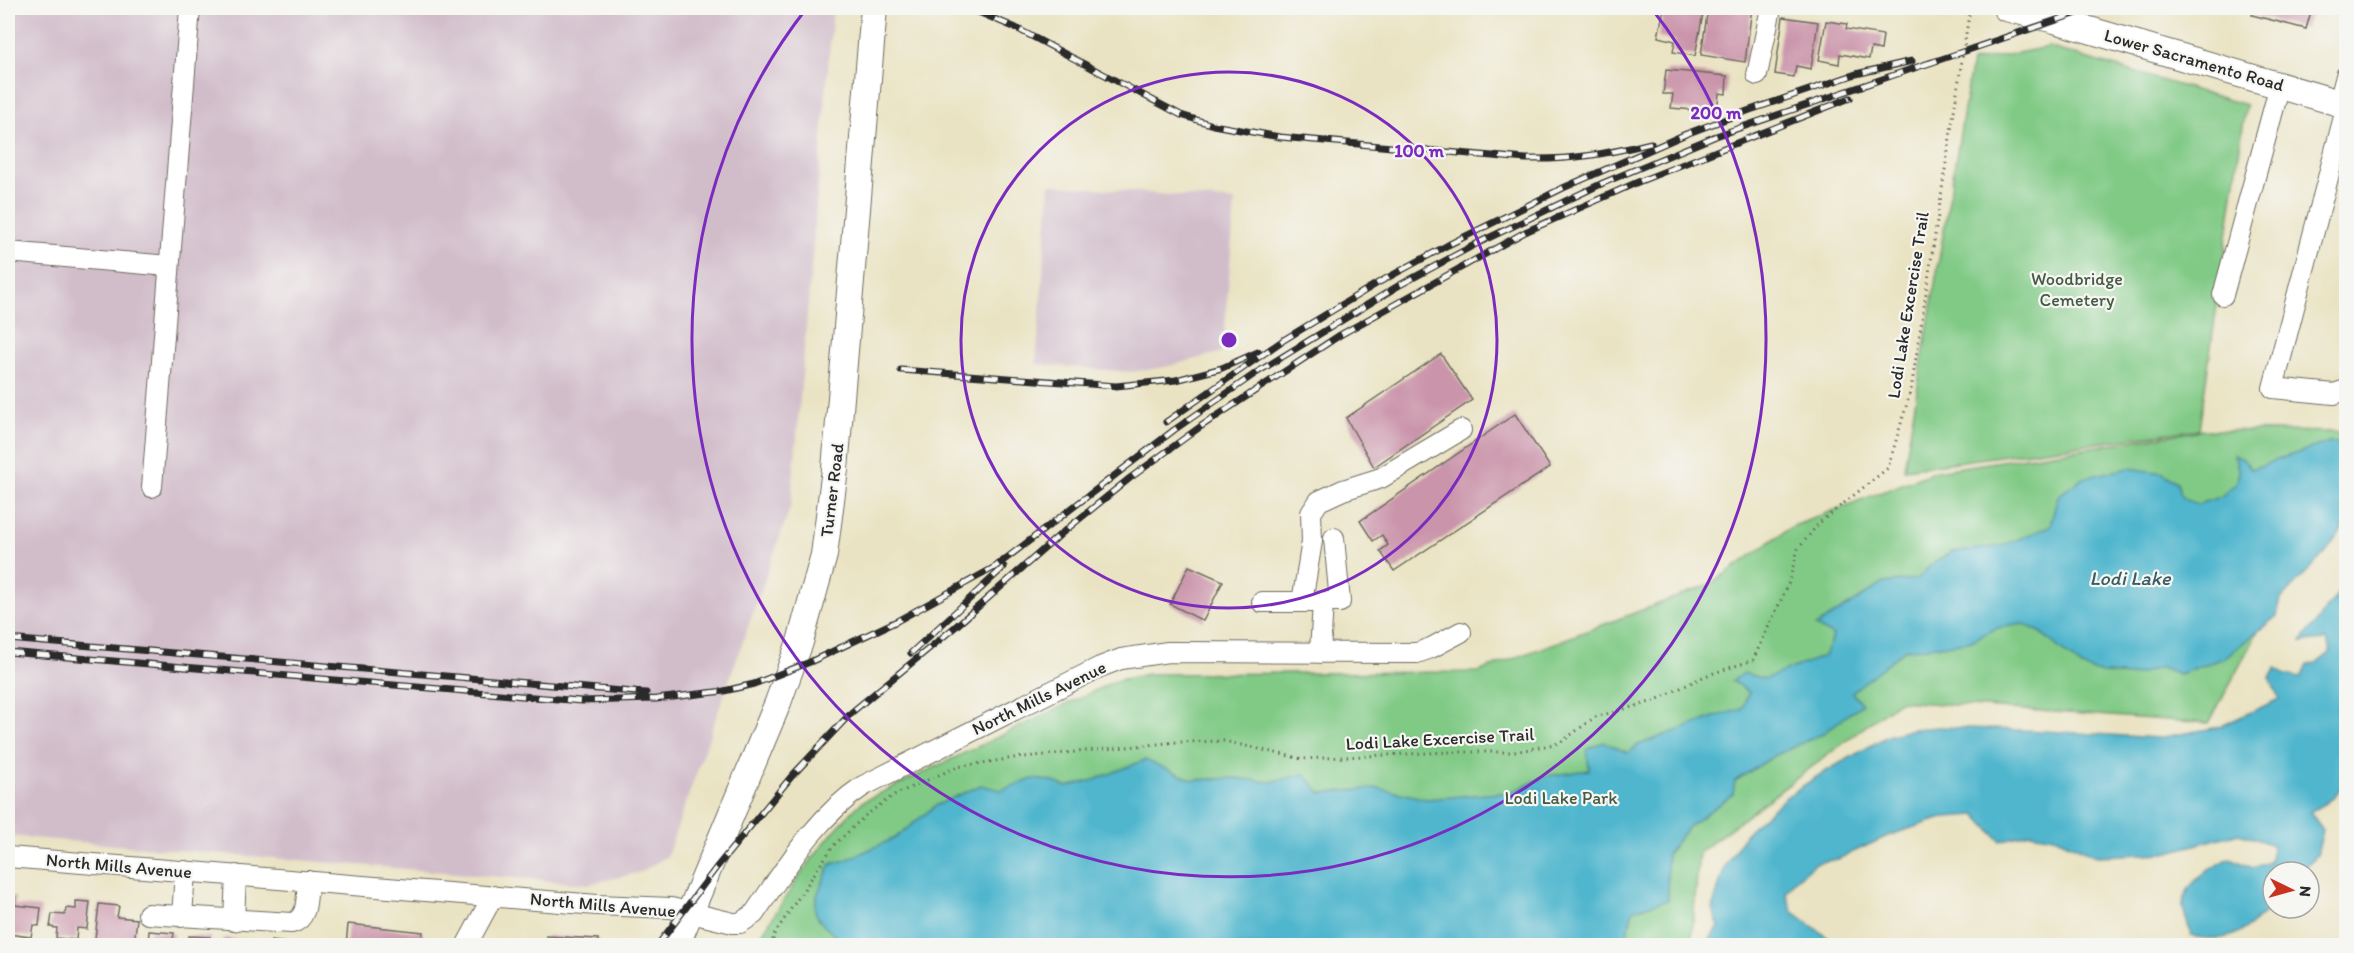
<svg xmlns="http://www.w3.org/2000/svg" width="2354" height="953" font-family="Itim,sans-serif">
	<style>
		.industrial { fill: #d1bdca }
		.green { fill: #81ca86; stroke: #567a58; stroke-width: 1.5 }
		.water { fill: #4fb6cd; stroke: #3d707c; stroke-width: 1.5 }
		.building { fill: #ca94aa }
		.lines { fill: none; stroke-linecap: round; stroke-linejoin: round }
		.minor-casing { stroke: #6e6b60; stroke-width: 22 }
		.major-casing { stroke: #6e6b60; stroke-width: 28 }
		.path { stroke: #6e6b60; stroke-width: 3; stroke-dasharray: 1.5 4.5; stroke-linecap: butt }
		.minor { stroke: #fff; stroke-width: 20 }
		.major { stroke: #fff; stroke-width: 26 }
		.rail-casing { stroke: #2b2b2b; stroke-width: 7 }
		.rail { stroke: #f6f6f2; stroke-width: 4.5; stroke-dasharray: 14; stroke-linecap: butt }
		.ring { fill: none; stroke: #7b2cbf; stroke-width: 3 }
		.labels { text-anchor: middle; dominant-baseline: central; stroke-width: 4.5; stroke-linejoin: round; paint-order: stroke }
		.street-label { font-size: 18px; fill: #2b2b2b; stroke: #f6f6f2 }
		.park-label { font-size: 18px; fill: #455b46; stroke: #f6f6f2 }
		.water-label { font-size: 20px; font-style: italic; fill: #385c64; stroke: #f6f6f2 }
		.centre { fill: #7b2cbf; stroke: #f6f6f2; stroke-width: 3 }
		.ring-label { font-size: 18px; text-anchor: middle; font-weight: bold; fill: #7b2cbf; stroke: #f6f6f2; stroke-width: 4.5; stroke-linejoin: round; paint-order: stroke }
	</style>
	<rect width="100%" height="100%" fill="#f6f6f2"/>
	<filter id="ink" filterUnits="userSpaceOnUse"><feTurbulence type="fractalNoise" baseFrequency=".0167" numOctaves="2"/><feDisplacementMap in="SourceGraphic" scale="12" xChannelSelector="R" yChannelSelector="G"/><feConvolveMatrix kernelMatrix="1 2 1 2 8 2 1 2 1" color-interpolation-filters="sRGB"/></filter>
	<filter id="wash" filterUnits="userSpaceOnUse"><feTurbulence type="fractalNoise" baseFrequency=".008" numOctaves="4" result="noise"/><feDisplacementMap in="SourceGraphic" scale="24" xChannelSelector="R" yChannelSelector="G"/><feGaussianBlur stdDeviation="1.35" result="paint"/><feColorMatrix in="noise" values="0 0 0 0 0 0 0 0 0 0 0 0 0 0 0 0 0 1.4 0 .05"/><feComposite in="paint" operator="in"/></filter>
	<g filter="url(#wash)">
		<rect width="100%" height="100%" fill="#eae3c3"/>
		<path class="industrial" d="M8,8H833L791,505L667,856L641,872L589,884L8,836Z
			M1050,184L1235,201L1223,352L1165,367L1130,372L1036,364Z"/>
		<path class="green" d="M2048,47L2246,105L2199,429L1904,469L1972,62Z
			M2203,430L2346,432V466L2209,723L1899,701L1699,852L1691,945L746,946L758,941C789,891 819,842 862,802L1115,681L1148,674L1478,672L1711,584L1791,527L1936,471Z"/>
		<path class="water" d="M2329,442H2346V524L2326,552L2281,599L2277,616L2224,658L2179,674L2161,667L2131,676L2102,674L2082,667L2040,632L2024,624L1997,628L1969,642L1904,650L1852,692L1862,704L1822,734L1774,756L1735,781L1733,794L1688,827L1667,854L1668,900L1633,910L1627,935L1637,945L849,946C805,914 809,911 831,864L846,860L895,838L935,806L981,785L1001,790L1033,779L1051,781L1066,787L1094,780L1145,760L1193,780L1235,778L1271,782L1304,774L1321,793L1378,788L1427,799L1512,792L1546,776L1589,770L1587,749L1604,742L1628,753L1638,745L1717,716L1742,709L1749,692L1732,681L1744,673L1765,679L1824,656L1833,636L1816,626L1884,583L1917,579L1931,565L1951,552L2002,546L2050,526L2058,496L2083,478L2129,468L2163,473L2177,482L2183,499L2198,504L2220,497L2236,484L2239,473L2234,454L2243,458L2251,469Z
			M2346,583V780L2335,797L2310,812L2323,830L2317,855L2300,872H2273V907C2240,932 2235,944 2191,936C2190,929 2182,909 2183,904C2186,880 2212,868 2230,858L2253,868L2269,862L2273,845L2239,833L2165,853L2097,856L2054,837L2030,833L2000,841L1976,815L1945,817L1890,835L1838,859L1816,863L1793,882L1786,893L1792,911L1838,945H1706L1719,926L1712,909L1725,866L1747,832L1786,797L1821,774L1888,736L1913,729L1939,727L2045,731L2158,738L2219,727L2279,699L2270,677L2276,668L2286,675L2301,678L2307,665L2316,664L2331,652L2326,640L2301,642Z"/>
		<g id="blocks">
			<path class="building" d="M1664,8H1704L1695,56L1673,52L1675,41L1658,37Z
				M1708,8L1728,11V8H1752L1745,62L1701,55Z
				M2255,8H2312L2306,29L2252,15Z
				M1783,17L1818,22L1811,69L1796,66L1794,77L1775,74Z
				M1826,21L1847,24L1846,29L1883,35L1881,50L1871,48L1869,59L1840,54L1839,64L1819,60Z
				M1666,70L1727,76L1726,94L1719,93L1717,112L1671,108L1673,94H1663Z
				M1441,354L1472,400L1374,467L1346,418Z
				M1515,414L1550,467L1394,571L1380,551L1388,545L1382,535L1373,541L1360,521Z
				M1189,566L1223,581L1203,621L1170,604Z
				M8,896L15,897V905L41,908L39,926L33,925L31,937L8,934Z
				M76,901L90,902L87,929L77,928L76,940L56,938L57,928L50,927L52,914L65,915L66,908L76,909Z
				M99,904L119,906L117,917L137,919L134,943L95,939Z
				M348,924L423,932L421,946H346Z
				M149,931L174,933L172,946H148Z
				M189,936L210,937L209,946H188Z
				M546,936L598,939V946H546Z
				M224,938L249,940L248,946H224Z
				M271,941L298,944V946H270Z"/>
		</g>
	</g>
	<g filter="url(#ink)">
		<use href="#blocks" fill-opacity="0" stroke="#6e6b60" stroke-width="1.5"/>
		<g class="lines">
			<defs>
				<path id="minor" d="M1757,75L1771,8
					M2339,103L2346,76
					M2346,109L2273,388L2334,394L2346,390
					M8,252L169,266
					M2223,295L2280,85
					M152,487L190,8
					M1262,602H1323L1320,653
					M1302,602L1312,541L1311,513L1319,501L1343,490L1381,478L1461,430
					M1323,602H1340L1334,538
					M8,857L597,905L671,908L733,923H740L754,914C786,868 815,818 863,786L1100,667L1121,659L1168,652L1417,653L1431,648L1461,632
					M148,914L292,923C309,918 306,897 308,881
					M182,917L185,871
					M234,921L236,875
					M466,946L493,896"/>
				<path id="major" d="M2006,8L2055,20L2346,105
					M676,946L777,705L800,642L824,555L835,469L874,8"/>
			</defs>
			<use href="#minor" class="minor-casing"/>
			<use href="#major" class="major-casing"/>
			<path class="path" d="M773,946V936L833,846L866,815L894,795L957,767L1014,758L1178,742L1224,741L1302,759L1449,752H1514L1560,743L1595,717L1654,701L1705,676L1753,660L1788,585L1798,549L1819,523L1888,468L1911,390L1970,8"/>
			<use href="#minor" class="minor"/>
			<use href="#major" class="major"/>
			<defs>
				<path id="rail" d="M969,8L1016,28L1181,115L1213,125L1280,137L1526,159C1573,160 1606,154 1651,143
					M1924,65L2092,8
					M901,370L1116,386L1176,380L1222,368L1258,352
					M1166,422L1282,341L1376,284L1448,245L1563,188L1686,134L1750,110L1856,74L1912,61
					M8,639L646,693
					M8,652L581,701L656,699L724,691L754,684L810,662L897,621L995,567L1174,430L1256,373L1398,286L1478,243L1603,183L1716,136L1932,62
					M911,653L1004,567
					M657,946L716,868L791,777L852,712L955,627L1062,533L1130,478L1200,427L1340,335L1525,232L1638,182L1850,98"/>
			</defs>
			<use href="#rail" class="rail-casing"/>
			<use href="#rail" class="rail"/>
		</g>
	</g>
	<g class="ring">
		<circle cx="1229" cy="340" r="268"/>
		<path d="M1652 9A537 537 0 1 1 806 9"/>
	</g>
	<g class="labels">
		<g class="street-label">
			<text transform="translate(2194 60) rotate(16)">Lower Sacramento Road</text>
			<text transform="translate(1908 305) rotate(-81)">Lodi Lake Excercise Trail</text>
			<text transform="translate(832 490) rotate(-83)">Turner Road</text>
			<text transform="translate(1039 698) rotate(-26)">North Mills Avenue</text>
			<text transform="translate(1440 739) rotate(-3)">Lodi Lake Excercise Trail</text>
			<text transform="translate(119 866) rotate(5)">North Mills Avenue</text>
			<text transform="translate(603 905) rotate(5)">North Mills Avenue</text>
		</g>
		<g class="park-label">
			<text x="2077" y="279">Woodbridge<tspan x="2077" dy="21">Cemetery</tspan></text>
			<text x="1561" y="798">Lodi Lake Park</text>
		</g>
		<g class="water-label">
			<text x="2130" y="578">Lodi Lake</text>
		</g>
	</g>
	<circle cx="1229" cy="340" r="9" class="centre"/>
	<g class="ring-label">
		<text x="1716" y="119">200 m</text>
		<text x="1419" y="157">100 m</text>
	</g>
	<rect width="2354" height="953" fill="none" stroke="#f6f6f2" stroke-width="30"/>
	<g transform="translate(2291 890) rotate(95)"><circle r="28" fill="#f6f6f2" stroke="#a5a5a2" stroke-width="1.5"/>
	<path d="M0-4.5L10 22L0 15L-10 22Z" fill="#c8321e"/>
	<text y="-9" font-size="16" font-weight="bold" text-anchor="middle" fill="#2b2b2b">N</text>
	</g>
</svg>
